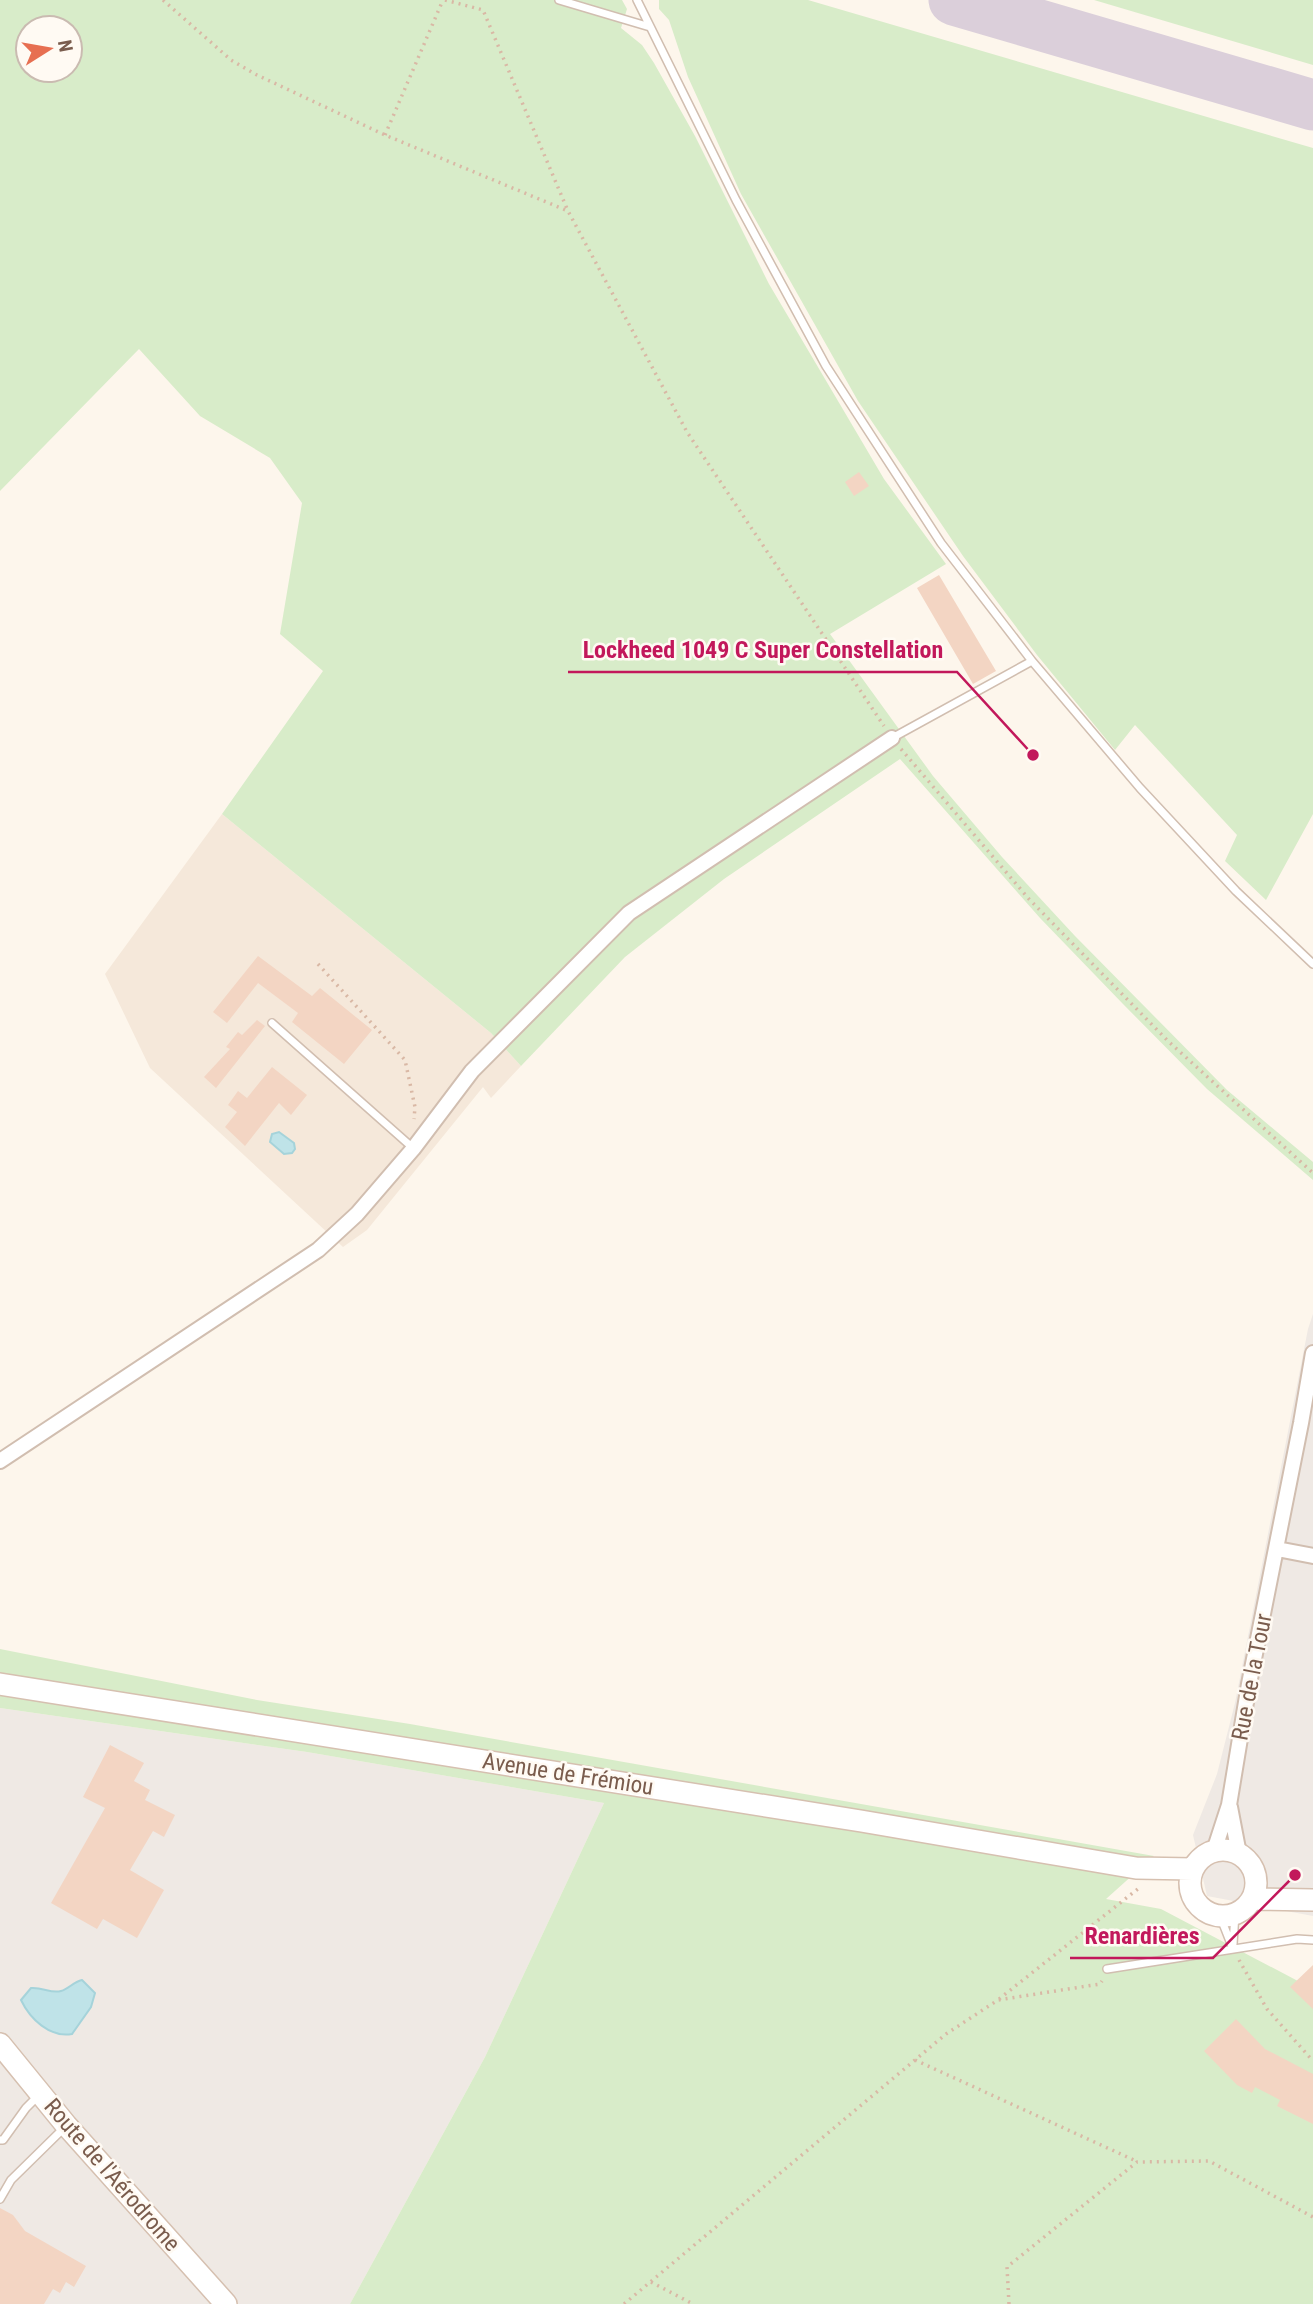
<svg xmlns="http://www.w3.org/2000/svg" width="1313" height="2304" font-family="'Roboto Condensed',sans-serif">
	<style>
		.residential { fill: #f5e8da }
		.industrial { fill: #efe9e4 }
		.green { fill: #d8ecc9; fill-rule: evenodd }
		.water { fill: #bfe3e8; stroke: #a5d3da; stroke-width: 2 }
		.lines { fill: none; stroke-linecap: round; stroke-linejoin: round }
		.taxiway { stroke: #dbcfda; stroke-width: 51 }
		.building { fill: #f3d5c3 }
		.lane-casing { stroke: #d1beb0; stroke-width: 10 }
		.street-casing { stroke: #d1beb0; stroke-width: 18 }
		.secondary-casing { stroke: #d6c0b0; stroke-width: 24 }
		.path { stroke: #d9b8a5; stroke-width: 3.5; stroke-dasharray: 2 5; stroke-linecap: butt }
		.lane { stroke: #fff; stroke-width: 7 }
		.street { stroke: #fff; stroke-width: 14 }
		.secondary { stroke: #fff; stroke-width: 21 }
		.labels { text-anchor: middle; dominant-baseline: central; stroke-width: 5; stroke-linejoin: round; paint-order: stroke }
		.street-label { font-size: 23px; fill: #7a5c4d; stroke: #fffaf3 }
		.leader { fill: none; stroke: #c2185b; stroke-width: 2.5 }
		.callout-dot { fill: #c2185b; stroke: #fffaf3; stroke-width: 2.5 }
		.callout-label { font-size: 24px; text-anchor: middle; font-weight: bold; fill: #c2185b; stroke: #fffaf3; stroke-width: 5; stroke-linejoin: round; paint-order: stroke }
	</style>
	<rect width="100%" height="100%" fill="#fdf6ec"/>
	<path class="residential" d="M222,814L491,1033L521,1066L491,1098L483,1087L367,1230L343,1247L150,1068L105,974Z"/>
	<path class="industrial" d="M1313,1314V1916L1207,1896L1193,1835L1217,1774L1235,1703L1308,1329Z
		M0,1708L307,1752L604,1803L485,2057L350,2304H0Z"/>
	<path class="green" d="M0,0H622L627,9L621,28L642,45L654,63L695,136L769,284L884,479L946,564L830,634L933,776L1002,857L1075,936L1227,1090L1313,1162V1180L1207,1089L1123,1004L1040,918L900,759L724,879L625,957L521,1066L491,1033L222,814L323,671L280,634L302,503L270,458L200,416L139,349L0,491ZM28,28H70V70H28Z
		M659,0H808L1313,148V814L1266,900L1225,861L1237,835L1135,725L1115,750L1037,655L963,556L858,401L741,194L688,77L669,20L659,9Z
		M1094,0H1313V65Z
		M0,1649L257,1700L410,1724L1154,1856L1106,1899L1161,1909L1313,1989V2304H350L485,2057L604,1803L307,1752L0,1708Z"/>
	<path class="water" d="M279,1132L294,1143L295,1149L292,1153L284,1154L270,1142L272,1134Z
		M82,1980L95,1993L91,2007L72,2034C50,2038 30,2019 21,2000L31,1988C43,1987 51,1994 61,1991C69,1989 73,1982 82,1980Z"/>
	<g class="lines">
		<path class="taxiway" d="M954,0L1313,105"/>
	</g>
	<path class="building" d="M859,472L869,486L854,496L845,482Z
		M939,575L996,671L973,684L917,588Z
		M258,956L312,996L320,988L372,1030L344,1064L292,1022L298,1013L258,983L227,1023L213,1012Z
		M257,1020L265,1026L216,1088L204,1077L230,1049L226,1047L238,1032L242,1035Z
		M272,1067L307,1095L291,1115L279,1103L245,1146L225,1127L237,1112L228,1105L238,1091L247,1098Z
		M110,1745L144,1763L134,1781L150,1790L145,1800L175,1815L164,1837L153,1831L130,1870L164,1890L137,1938L103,1919L97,1929L51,1903L105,1808L83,1797Z
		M1313,1965V2009L1290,1987Z
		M1236,2019L1265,2049L1313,2074V2124L1277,2106L1280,2100L1255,2087L1252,2093L1237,2085L1204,2051Z
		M0,2208L13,2215L25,2231L86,2266L74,2287L66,2282L60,2293L53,2289L44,2304H0Z"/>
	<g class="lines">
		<defs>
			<path id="lane" d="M559,0L650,27
				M637,0L736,200L826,366L941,543L1032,661L1140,788L1236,891L1313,964
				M892,738L1032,661
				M272,1023L413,1148
				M1220,1916L1233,1949
				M1233,1944L1235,1914
				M1107,1969L1297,1939L1313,1940
				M0,2140H3L26,2108L40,2094
				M0,2199L11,2180L66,2126"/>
			<path id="street" d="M0,1461L318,1250L357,1214L413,1149L472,1071L629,913L892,738
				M1277,1549L1313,1556
				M1230,1807L1239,1854
				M1214,1851L1229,1805L1249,1684L1301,1423L1313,1353"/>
			<path id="secondary" d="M0,1684L861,1821L1095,1861L1136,1868L1193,1869
				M1190 1883a33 33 0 1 1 66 0a33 33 0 1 1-66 0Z
				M1252,1899L1313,1900
				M0,2044L66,2125L226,2304"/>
		</defs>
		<use href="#lane" class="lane-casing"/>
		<use href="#street" class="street-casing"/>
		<use href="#secondary" class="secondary-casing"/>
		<path class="path" d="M163,0L231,60L257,75L385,135L568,211L687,432L884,726
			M445,0L483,10L568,211
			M385,135L443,0
			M901,749L1029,899L1168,1041L1313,1173
			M318,964L405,1060L415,1107L414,1119
			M1239,1960L1267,2009L1313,2061
			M999,1999L1139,1888
			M915,2060L1136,2161
			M651,2282L693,2304
			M624,2304L946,2034L998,2000L1100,1984L1102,1981
			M1009,2304L1007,2267L1137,2162L1209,2161L1313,2217"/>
		<use href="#lane" class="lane"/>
		<use href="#street" class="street"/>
		<use href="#secondary" class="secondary"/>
	</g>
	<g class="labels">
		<g class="street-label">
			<text transform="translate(1252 1677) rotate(-79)">Rue de la Tour</text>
			<text transform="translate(568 1774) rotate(9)">Avenue de Frémiou</text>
			<text transform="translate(112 2175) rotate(49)">Route de l'Aérodrome</text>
		</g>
	</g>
	<path class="leader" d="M1033 755L957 672H568M1295 1875L1213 1958H1070"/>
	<g class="callout-dot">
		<circle cx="1033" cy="755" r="7"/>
		<circle cx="1295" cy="1875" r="7"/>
	</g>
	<g class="callout-label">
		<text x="763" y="658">Lockheed 1049 C Super Constellation</text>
		<text x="1142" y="1944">Renardières</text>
	</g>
	<g transform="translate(49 49) rotate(79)"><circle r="33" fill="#fffaf3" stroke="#cabbb1" stroke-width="2"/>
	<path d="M0-5L12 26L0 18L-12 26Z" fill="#e76f51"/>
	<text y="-10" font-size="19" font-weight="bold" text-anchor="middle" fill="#7a5c4d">N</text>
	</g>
</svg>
